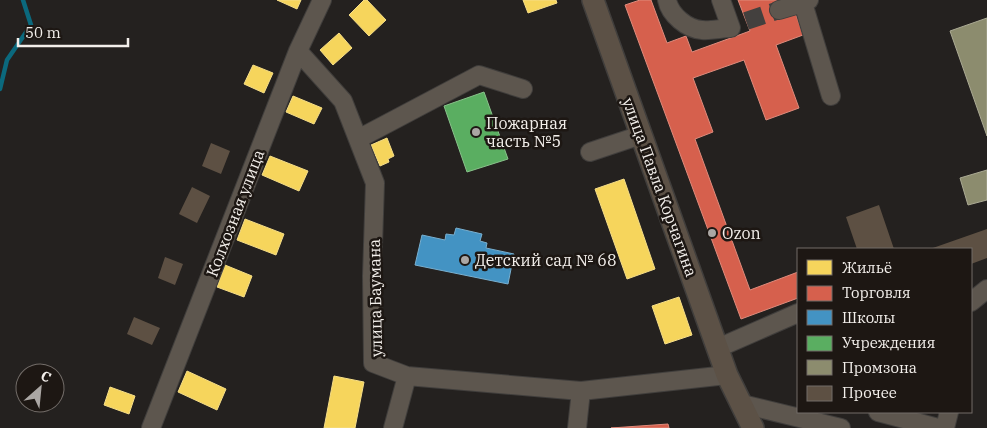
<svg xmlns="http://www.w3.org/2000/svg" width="987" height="428" font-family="'IBM Plex Serif',serif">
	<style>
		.homes { fill: #f6d55c; stroke: #f5dd87 }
		.shops { fill: #d6604d; stroke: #df8b7c }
		.schools { fill: #4393c3; stroke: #78afcf }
		.public { fill: #5aae61; stroke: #88c28a }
		.industry { fill: #8c8c6e; stroke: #abaa94 }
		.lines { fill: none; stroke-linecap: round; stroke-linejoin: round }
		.stream { stroke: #0b697d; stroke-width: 4.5 }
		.building { fill: #5d5043 }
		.minor-tunnel { stroke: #43403e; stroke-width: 18; stroke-dasharray: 18 9; stroke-linecap: butt }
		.minor-casing { stroke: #403e3c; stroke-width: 20 }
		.major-casing { stroke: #403e3c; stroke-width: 24 }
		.minor { stroke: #5d564e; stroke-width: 18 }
		.major { stroke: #5c5146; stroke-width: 21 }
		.poi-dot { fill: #aba7a4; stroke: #1d1713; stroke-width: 2 }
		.labels { text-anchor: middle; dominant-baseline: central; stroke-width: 5; stroke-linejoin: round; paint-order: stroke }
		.poi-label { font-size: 16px; fill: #f3efeb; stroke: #1d1713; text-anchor: start }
		.street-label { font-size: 16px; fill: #f3efeb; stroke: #1d1713 }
	</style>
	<rect width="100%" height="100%" fill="#24211f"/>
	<path class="homes" d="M277,0H301L297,9Z
		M364,0H367L386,20L369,36L349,15Z
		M523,0H556L557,3L528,13Z
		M339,33L352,48L333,65L320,50Z
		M253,65L273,73L264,93L244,84Z
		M293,96L322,108L314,124L286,112Z
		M387,138L394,156L388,159L389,162L380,166L371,145Z
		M270,156L308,171L299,191L262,175Z
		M624,179L655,269L627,279L595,189Z
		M245,219L284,234L276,255L237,240Z
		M225,265L252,276L244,297L217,287Z
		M679,297L692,335L665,344L652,306Z
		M187,371L226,389L217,410L178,392Z
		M334,376L364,382L355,428H324Z
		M110,387L135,396L129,414L104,405Z"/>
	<path class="shops" d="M640,0H651L667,43L686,36L692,52L750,31L738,0H780L776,2L781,17L795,12L803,35L776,45L799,108L766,120L744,60L693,78L713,132L695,139L750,290L798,272V298L741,319L625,5Z
		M668,424L669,428H611Z"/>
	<path class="schools" d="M456,228L482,234L480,241L487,243L486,248L514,254L508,284L415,265L422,235L445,240L446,234L454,235Z"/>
	<path class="public" d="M484,92L508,159L467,172L444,106Z"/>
	<path class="industry" d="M987,18V136L950,31Z
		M987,170V200L968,205L960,178Z"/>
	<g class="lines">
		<path class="stream" d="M0,89L7,60L31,25L23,0"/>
	</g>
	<path class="building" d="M211,143L230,151L221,174L202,166Z
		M192,187L210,196L197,223L179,214Z
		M879,205L894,249H857L846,217Z
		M987,229V258L971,264V249H930Z
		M165,257L183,264L175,285L158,278Z
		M134,317L160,328L152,345L127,334Z"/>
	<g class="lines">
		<path class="minor-tunnel" d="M746,21L779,10"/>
		<defs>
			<path id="minor" d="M667,0C670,15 687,29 702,30C711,31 722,28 731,28L721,0
				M809,0L803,3L831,96
				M779,10L803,3
				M298,51L343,101L375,183L372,276L373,363L407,376L581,391L727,375
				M358,139L479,75L523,89
				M590,152L641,135
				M971,302L987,289
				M718,348L798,313
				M742,404L841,428
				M878,412L938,428
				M151,428L298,51L322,0
				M393,428L407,376
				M577,428L581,391
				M945,428L949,412"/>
			<path id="major" d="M593,0L727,375L753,428"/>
		</defs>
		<use href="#minor" class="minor-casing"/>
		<use href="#major" class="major-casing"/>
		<use href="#minor" class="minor"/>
		<use href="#major" class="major"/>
	</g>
	<g class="poi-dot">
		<circle cx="476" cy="132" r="5"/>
		<circle cx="712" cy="233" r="5"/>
		<circle cx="465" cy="260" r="5"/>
	</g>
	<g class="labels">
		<g class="poi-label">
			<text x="486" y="123">Пожарная<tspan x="486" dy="18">часть №5</tspan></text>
			<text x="722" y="233">Ozon</text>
			<text x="475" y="260">Детский сад № 68</text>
		</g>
		<g class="street-label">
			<text transform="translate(660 187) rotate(70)">улица Павла Корчагина</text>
			<text transform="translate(235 213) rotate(-69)">Колхозная улица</text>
			<text transform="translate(375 298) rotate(-91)">улица Баумана</text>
		</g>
	</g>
	<rect x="797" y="248" width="175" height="165" fill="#1d1713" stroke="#736d69"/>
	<rect x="807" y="260" width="25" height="15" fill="#f6d55c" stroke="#736d69"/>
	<text x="842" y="273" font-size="15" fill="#f3efeb">Жильё</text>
	<rect x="807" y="286" width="25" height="15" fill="#d6604d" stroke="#736d69"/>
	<text x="842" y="298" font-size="15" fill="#f3efeb">Торговля</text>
	<rect x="807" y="310" width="25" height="15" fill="#4393c3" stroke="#736d69"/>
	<text x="842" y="323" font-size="15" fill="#f3efeb">Школы</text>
	<rect x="807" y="336" width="25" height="15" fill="#5aae61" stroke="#736d69"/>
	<text x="842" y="348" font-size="15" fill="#f3efeb">Учреждения</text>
	<rect x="807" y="360" width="25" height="15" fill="#8c8c6e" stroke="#736d69"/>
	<text x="842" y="373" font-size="15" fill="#f3efeb">Промзона</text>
	<rect x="807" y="386" width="25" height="15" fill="#5d5043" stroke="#736d69"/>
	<text x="842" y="398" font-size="15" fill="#f3efeb">Прочее</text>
	<g transform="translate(40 388) rotate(27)"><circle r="24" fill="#1d1713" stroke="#736d69"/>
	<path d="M0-4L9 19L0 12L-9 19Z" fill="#aba7a4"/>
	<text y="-8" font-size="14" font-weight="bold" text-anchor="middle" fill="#f3efeb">С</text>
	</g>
	<path d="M18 38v8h110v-8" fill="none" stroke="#f3efeb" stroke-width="2.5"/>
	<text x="25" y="38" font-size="15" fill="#f3efeb" stroke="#1d1713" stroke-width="4" paint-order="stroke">50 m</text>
</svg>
